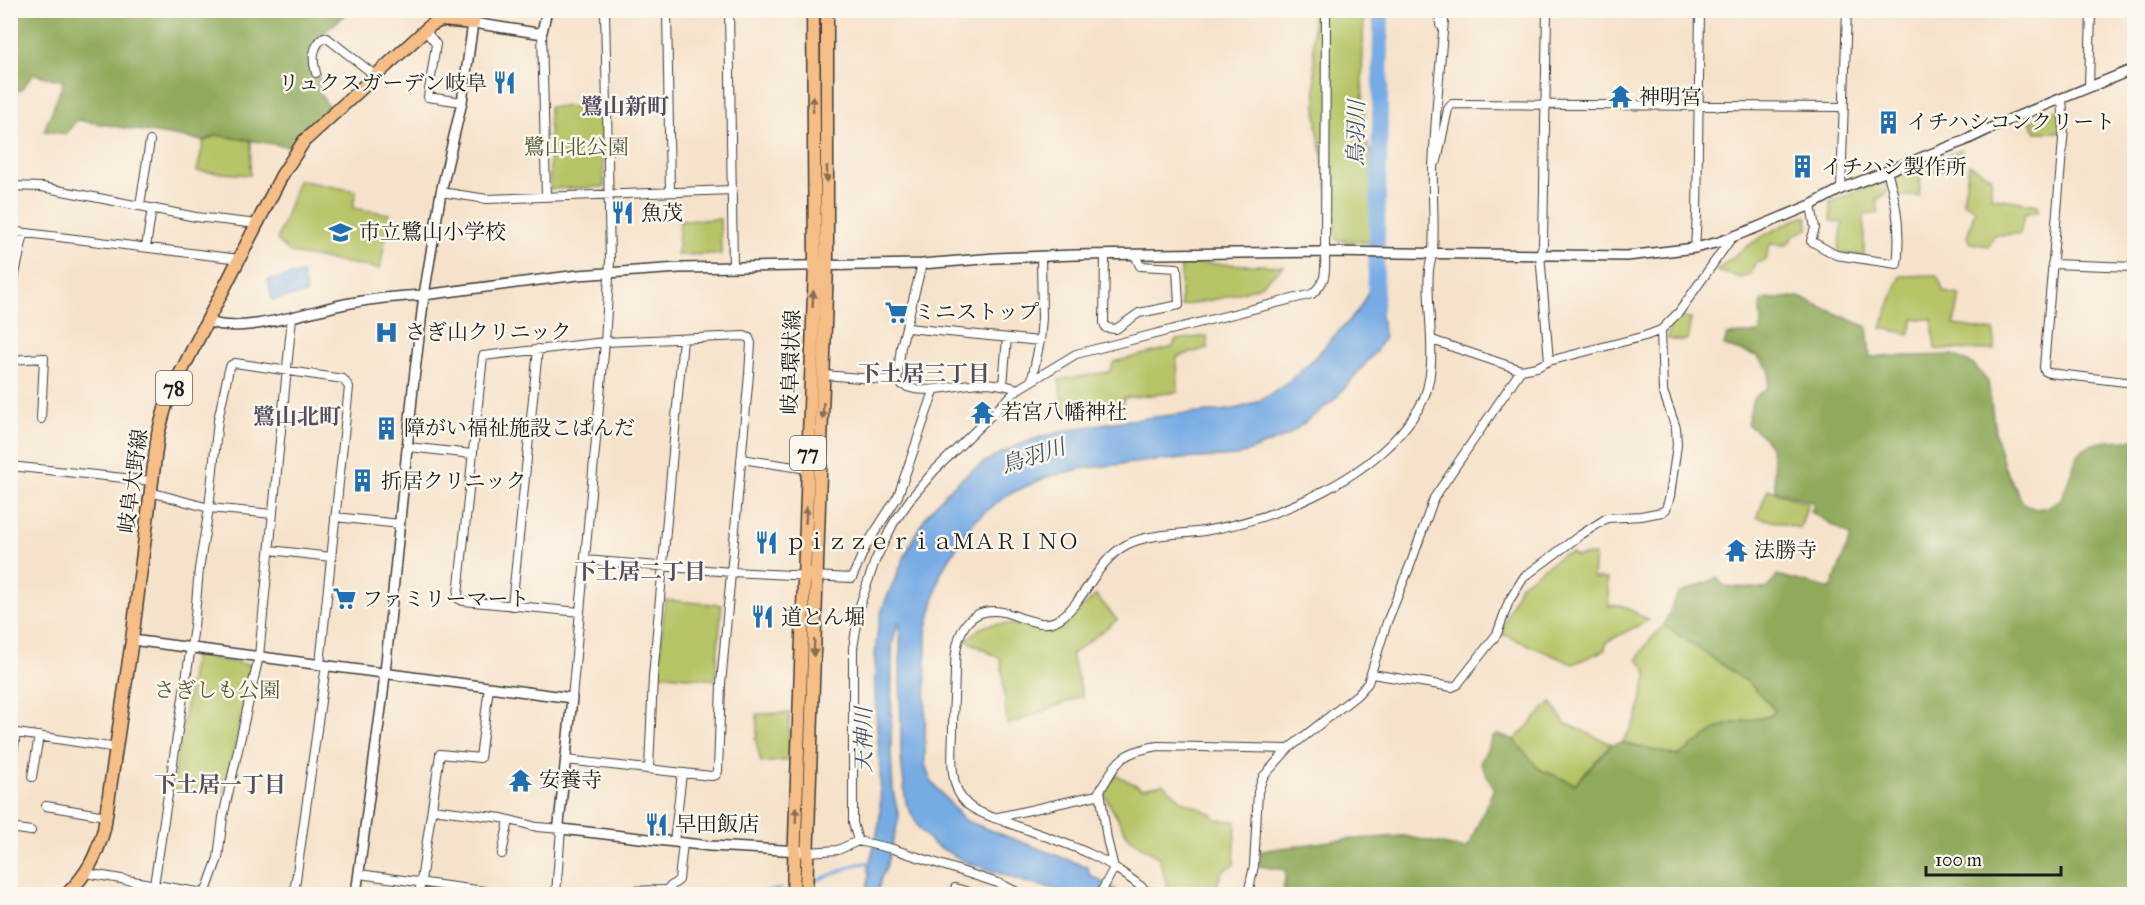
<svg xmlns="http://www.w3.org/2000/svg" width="2145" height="905" font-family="'IM FELL Great Primer','Noto Serif JP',serif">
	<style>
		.green { fill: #b6c466; stroke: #697041; stroke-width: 1.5 }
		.forest { fill: #90aa5b; stroke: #56633c; stroke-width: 1.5 }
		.water { fill: #77abe4; stroke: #4a6480; stroke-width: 1.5 }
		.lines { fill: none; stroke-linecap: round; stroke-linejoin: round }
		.stream { stroke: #77abe4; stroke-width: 3 }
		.river { stroke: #77abe4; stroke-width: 16 }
		.minor-casing { stroke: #3d3a36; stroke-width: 10 }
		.tertiary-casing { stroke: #3d3a36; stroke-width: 12 }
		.primary-casing { stroke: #3d3a36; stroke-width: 15 }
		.minor { stroke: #fff; stroke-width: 8 }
		.tertiary { stroke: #fff; stroke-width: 9 }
		.primary { stroke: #f6be87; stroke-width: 12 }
		.oneway { fill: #896d52 }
		.labels { text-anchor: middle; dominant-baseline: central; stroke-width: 5; stroke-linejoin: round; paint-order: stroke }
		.shield { fill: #fbf7ec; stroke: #5f5e5a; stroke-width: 1.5 }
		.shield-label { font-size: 20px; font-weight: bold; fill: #1c1c1c }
		.poi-label { font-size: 21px; fill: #1c1c1c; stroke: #fbf7ec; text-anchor: start }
		.park-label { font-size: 21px; fill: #525736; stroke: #fbf7ec }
		.street-label { font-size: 21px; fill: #1c1c1c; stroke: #fbf7ec }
		.neighbourhood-label { font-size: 22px; font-weight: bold; fill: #534d62; stroke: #fbf7ec }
		.water-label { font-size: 22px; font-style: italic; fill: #40556c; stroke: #fbf7ec }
	</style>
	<rect width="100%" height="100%" fill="#fbf7ec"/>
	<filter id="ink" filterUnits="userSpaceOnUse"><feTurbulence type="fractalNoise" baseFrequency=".0167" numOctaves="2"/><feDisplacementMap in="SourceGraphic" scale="12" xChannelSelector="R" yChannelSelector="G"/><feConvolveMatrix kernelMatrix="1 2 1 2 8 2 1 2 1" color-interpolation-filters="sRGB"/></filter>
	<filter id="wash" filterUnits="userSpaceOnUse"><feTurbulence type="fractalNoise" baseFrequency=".008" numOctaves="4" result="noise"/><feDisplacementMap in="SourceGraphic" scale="24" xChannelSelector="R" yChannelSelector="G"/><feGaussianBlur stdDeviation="1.35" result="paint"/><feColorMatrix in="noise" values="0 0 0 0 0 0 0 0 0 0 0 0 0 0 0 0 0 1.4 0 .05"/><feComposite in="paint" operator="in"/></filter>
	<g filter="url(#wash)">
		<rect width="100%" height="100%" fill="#f6e2ca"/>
		<path class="green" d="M1312,11H1364L1362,79L1365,138L1372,157L1374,243L1337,240L1317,127Z
			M602,106L604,187L550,189L549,107Z
			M2055,110L2060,112L2059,132H2036L2030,122Z
			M217,135L251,141L250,175L197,171L204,141Z
			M1961,149L1963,166L1921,175L1919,196H1897L1895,177Z
			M1969,164L1991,177V197L2038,205V211L2024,214L2020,234L1994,235L1989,246L1970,243L1967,237L1975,210L1963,202Z
			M298,180L356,191L353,208L390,214L380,269L291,253L277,240Z
			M1879,182L1886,183V194L1877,199L1878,213L1864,215V256L1838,253L1843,223L1831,221L1830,202Z
			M1802,217H1807L1808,229L1794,235L1787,245L1770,244L1766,260L1756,263L1751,274L1742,278L1716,271C1743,247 1769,230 1802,217Z
			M720,219L721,254L677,255L680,221Z
			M1181,263L1284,266L1258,287L1222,298L1181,306Z
			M1937,275L1944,292L1960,295L1954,325L1994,331L1995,350L1935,349L1932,319H1914L1909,334L1881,328L1900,276Z
			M1679,317L1691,318L1688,338L1684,341L1668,339L1669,325Z
			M1207,336L1208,348L1177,357L1178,392L1124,398L1122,406L1063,412L1059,380L1109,372L1114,362L1173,347L1175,340Z
			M1768,489L1808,504L1800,528L1757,517Z
			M1571,553L1576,556L1595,555L1593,578L1607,579L1609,606L1621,605L1649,620L1606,642L1605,650L1573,664L1500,633L1520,585L1562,555Z
			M1096,595L1117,620L1071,655L1083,696L1007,725L1001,659L966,640C987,619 995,624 1022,625C1036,626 1050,625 1064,625Z
			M665,600L722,605L715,680L658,674Z
			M1664,625L1750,684L1775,710L1770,716L1730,724L1717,729L1678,756L1622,743L1637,718L1647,676L1646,669L1637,659L1645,646Z
			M194,656L252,665L237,737L223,794L172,788Z
			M1551,702L1565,723L1612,744L1575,784L1539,769L1514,740Z
			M789,713V760L761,763L755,738H757V714Z
			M1114,774L1142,788L1163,784L1183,801L1211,813L1217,820L1236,821L1234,865C1219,869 1218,881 1216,894H1173L1169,891L1159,858L1129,838L1104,795Z"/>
		<path class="forest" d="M344,10L346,14L319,37L322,49L309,59L311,73L320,77L318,90L329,108L292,147L217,135L204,141L77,120L65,134L44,131L64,81L33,74L20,91L11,86V11Z
			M1799,297L1867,327L1870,357L1953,355L1974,365L1988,382L1996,437L2004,466L2023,503L2035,509L2048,507L2060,500L2064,493L2078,454C2090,439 2117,441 2134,440V894H1283L1286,870L1259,866L1261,851L1337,840L1404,836L1467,849L1494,788L1480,763L1493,737L1499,734L1514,740L1539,769L1575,784L1612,744L1622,743L1678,756L1717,729L1730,724L1771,716L1775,710L1750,684L1664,625L1678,594L1717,578L1724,586L1767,589L1777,575L1831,589L1851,536L1811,512L1814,503L1775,490C1773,459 1777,441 1747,424L1753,399L1768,387L1769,369L1757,356L1724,346L1727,335L1759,333C1764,323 1758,312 1761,301L1768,299Z"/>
		<path class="water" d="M1374,269L1384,337L1376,351L1334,400L1287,436L1237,456L1162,460L1085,468L1047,477L1007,495L973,522L941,572L926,631L925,764L931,781L964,820L1087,867L1090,875L1123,894H1075L1025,882L966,862L933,844L919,828L906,803L901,759L900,623L898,622L892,645L891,754L893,791L899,817L886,868L881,878L877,894H866L869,876L868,868C873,851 879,832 880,814C884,750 866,683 880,618C883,602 892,587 898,572C906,553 915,532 927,515C992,429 1084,426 1181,414C1204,412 1226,413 1249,405C1283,392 1310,364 1333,337C1338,331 1344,327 1349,321C1364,306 1370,289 1374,269Z
			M302,273L306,294L272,300L268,280Z"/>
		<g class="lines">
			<path class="stream" d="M815,881L858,864L873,862
				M752,894L781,889"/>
			<path class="river" d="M1375,309L1380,117L1381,10"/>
		</g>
	</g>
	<g filter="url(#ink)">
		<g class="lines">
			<defs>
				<path id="minor" d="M667,10L670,192
					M729,10L733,267
					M1439,10L1440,25
					M1547,10L1543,245L1540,254L1549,361
					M425,30L436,44L428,97L462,102
					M542,32L546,196
					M316,73C312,59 312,47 324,37L327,38L376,76
					M2089,87L2091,10
					M2062,99L2064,128L2044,367L2045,371L2049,373L2134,383
					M1437,161L1448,109L1452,104L1843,107
					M10,186L42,187L196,217L258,224
					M1841,189L1847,10
					M441,192L487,199L732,190
					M140,205L150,141
					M1811,205L1815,228L1811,241L1836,255L1897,264C1901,233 1896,199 1887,171
					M10,231L239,259
					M146,247L152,208
					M1695,248L1697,215L1700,10
					M1105,255L1104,323L1106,328L1116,329L1139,313L1179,305L1177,268L1140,266L1135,255
					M2052,264L2134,267
					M10,297L24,233
					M907,328L1040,341
					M1432,340L1521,370L1537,367L1549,361L1645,336L1661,330L1679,312L1732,237
					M10,360L44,358L41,419
					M824,375L897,381C917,399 956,384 980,383C994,383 1006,385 1018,389
					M1032,379L1040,341L1042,318L1041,256
					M897,381L901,347L922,264
					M1003,385L1007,338
					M408,447L472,454
					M741,459L808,469
					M10,466L152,481
					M150,492L209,508L273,514
					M335,517L400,524
					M270,550L331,557
					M585,560L731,572L852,578L866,546L898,496L934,391
					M512,606L538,349
					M1372,674L1452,687L1457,685L1497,634L1509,601L1524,577L1579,536L1607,518L1641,516L1662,512L1666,509L1670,496L1677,445L1676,428L1663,391L1661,330
					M572,698L605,342L610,261L605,10
					M10,732L117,748
					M566,760L711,776L716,775L718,771L721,684L749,374L751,343L749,338L744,336L605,342L483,356L458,595L459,599L463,601L580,612
					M649,769L653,677L683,339
					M10,773L16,733
					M32,777L39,736
					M46,806L106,816
					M432,809L502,818L537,827L561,829L556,894
					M994,818L1097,795C1118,763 1116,753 1158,746L1288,749
					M10,828L31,831
					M858,841L853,823V648L860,605L875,561L893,524L912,497L934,471L1018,389L1076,354L1312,294C1328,280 1325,271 1325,252L1326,10
					M674,842L682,773
					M808,852L838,850L858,841L893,849L1001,884L1021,894
					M502,854L509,820
					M86,873L209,894
					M359,874L484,891L497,894
					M154,885L194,627L199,569L209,508L218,420L229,369L231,365L235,363L343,379L349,387L320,664
					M205,894L218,858L223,817L259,656L292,317
					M294,894L326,665
					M419,894L440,754L480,758L489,687
					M615,894L625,891L666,890L679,880L683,843
					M953,894L955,888L976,894
					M1100,894L1114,868L1107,839L1100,790
					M1151,894C1132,880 1113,864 1090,854C1062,841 1032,832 1003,821C992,817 975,812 967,804C947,786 953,751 953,728C953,708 955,688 955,668C955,642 962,610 995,611C1004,611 1013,615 1021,618C1034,622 1047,627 1059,619C1085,602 1096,561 1126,545C1149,533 1179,535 1204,531C1281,518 1377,477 1419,408C1442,371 1425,311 1429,270C1430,263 1432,257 1433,250C1435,224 1432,197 1433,170C1435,117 1440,64 1445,10
					M1248,894L1254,866L1258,792L1263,777L1288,749L1357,695L1368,683L1387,622L1411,563L1434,498L1521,370"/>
				<path id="tertiary" d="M208,321C238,336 311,311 345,304C371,299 398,296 424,295L578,275L679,268L922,264L995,258L1075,255L1325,252L1627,256L1695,248L1719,242L1753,229L1811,205L1841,189L1964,141L2006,121L2134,69
					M132,640L572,698L559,824L561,829L710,846L801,851
					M356,894L383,693L413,388L424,295L441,192L462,102L473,23L537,33L542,32L547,10"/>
				<path id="primary" d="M67,894C87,874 96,858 104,829L132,640L158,434L166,405L179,376L282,175L304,141L431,25L441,20L473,23L475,10
					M793,894L815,265L813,10
					M806,894L827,265V10"/>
			</defs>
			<use href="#minor" class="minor-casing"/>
			<use href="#tertiary" class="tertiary-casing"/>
			<use href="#primary" class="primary-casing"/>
			<use href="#minor" class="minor"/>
			<use href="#tertiary" class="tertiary"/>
			<use href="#primary" class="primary"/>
		</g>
		<defs><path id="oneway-solid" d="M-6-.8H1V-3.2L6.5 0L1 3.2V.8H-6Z" transform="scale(1.5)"/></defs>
		<g class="oneway">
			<use href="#oneway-solid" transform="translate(813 104) rotate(-91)"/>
			<use href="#oneway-solid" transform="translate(827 174) rotate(90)"/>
			<use href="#oneway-solid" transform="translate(813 299) rotate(-87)"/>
			<use href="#oneway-solid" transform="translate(823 411) rotate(92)"/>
			<use href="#oneway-solid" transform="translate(806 515) rotate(-87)"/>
			<use href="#oneway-solid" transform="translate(814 648) rotate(92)"/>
			<use href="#oneway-solid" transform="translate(796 815) rotate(-88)"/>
		</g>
	</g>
	<defs>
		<symbol id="restaurant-bare" viewBox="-9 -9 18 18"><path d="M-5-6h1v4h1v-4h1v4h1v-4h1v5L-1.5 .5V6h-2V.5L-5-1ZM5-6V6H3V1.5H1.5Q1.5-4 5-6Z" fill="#1f6fb2" stroke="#fbf7ec" stroke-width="2.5" paint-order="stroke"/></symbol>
		<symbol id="temple-bare" viewBox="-9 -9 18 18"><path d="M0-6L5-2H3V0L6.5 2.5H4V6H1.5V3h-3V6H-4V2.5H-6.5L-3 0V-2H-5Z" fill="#1f6fb2" stroke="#fbf7ec" stroke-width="2.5" paint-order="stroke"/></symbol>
		<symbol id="building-bare" viewBox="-9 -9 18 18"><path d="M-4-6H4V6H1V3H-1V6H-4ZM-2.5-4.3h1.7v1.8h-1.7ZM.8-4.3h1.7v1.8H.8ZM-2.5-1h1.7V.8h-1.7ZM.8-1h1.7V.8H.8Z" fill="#1f6fb2" stroke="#fbf7ec" stroke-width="2.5" paint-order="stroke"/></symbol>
		<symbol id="school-bare" viewBox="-9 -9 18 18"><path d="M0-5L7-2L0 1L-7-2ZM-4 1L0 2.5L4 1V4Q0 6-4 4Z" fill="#1f6fb2" stroke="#fbf7ec" stroke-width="2.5" paint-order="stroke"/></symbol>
		<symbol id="supermarket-bare" viewBox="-9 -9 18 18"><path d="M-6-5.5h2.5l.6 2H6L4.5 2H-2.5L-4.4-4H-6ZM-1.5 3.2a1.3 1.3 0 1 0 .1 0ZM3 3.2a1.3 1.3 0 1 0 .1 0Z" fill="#1f6fb2" stroke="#fbf7ec" stroke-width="2.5" paint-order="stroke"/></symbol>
		<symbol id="hospital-bare" viewBox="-9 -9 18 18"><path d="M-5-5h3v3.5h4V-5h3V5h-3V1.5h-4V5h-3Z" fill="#1f6fb2" stroke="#fbf7ec" stroke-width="2.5" paint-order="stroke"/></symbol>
	</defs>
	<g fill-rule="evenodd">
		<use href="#restaurant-bare" x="488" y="66" width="33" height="33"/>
		<use href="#temple-bare" x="1604" y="80" width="33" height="33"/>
		<use href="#building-bare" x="1872" y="106" width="33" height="33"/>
		<use href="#building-bare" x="1786" y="150" width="33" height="33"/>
		<use href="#restaurant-bare" x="606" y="196" width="33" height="33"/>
		<use href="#school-bare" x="324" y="216" width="33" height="33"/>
		<use href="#supermarket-bare" x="880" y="296" width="33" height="33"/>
		<use href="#hospital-bare" x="370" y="316" width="33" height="33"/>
		<use href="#temple-bare" x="966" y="396" width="33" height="33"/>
		<use href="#building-bare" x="370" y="412" width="33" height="33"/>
		<use href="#building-bare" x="346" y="464" width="33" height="33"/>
		<use href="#restaurant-bare" x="750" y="526" width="33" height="33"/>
		<use href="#temple-bare" x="1720" y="534" width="33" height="33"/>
		<use href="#supermarket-bare" x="328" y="582" width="33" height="33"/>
		<use href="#restaurant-bare" x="746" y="600" width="33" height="33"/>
		<use href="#temple-bare" x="504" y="764" width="33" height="33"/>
		<use href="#restaurant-bare" x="640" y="808" width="33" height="33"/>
	</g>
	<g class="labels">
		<g class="shield">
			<rect x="156" y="371" width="36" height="34" rx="4.5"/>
			<rect x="790" y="436" width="36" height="34" rx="4.5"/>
		</g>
		<g class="shield-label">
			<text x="174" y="388">78</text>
			<text x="808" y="453">77</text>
		</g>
		<g class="poi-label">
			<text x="487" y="83" text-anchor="end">リュクスガーデン岐阜</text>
			<text x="1639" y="97">神明宮</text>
			<text x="1907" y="122">イチハシコンクリート</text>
			<text x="1821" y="167">イチハシ製作所</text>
			<text x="641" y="213">魚茂</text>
			<text x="359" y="232">市立鷺山小学校</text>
			<text x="914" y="312">ミニストップ</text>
			<text x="405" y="332">さぎ山クリニック</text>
			<text x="1001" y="412">若宮八幡神社</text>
			<text x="404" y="428">障がい福祉施設こぱんだ</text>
			<text x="381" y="481">折居クリニック</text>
			<text x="785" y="542">ｐｉｚｚｅｒｉａＭＡＲＩＮＯ</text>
			<text x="1754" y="550">法勝寺</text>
			<text x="362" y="599">ファミリーマート</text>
			<text x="781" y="617">道とん堀</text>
			<text x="539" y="780">安養寺</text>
			<text x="675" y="824">早田飯店</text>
		</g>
		<g class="park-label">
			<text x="576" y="147">鷺山北公園</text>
			<text x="217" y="690">さぎしも公園</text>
		</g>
		<g class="street-label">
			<text transform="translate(791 362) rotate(-88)">岐阜環状線</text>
			<text transform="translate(133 481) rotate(-82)">岐阜大野線</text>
		</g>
		<g class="neighbourhood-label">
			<text x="625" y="106">鷺山新町</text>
			<text x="924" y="373">下土居三丁目</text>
			<text x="297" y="416">鷺山北町</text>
			<text x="640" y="571">下土居二丁目</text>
			<text x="220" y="784">下土居一丁目</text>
		</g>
		<g class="water-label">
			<text transform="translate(1356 133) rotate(-89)">鳥羽川</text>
			<text transform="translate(1033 456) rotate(-18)">鳥羽川</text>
			<text transform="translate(863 740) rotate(-90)">天神川</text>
		</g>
	</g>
	<rect width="2145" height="905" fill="none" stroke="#fbf7ec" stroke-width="36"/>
	<path d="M1926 866v9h135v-9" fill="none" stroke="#1c1c1c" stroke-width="3"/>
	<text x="1935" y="866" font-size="18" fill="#1c1c1c" stroke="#fbf7ec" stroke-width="4.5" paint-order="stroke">100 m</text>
</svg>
